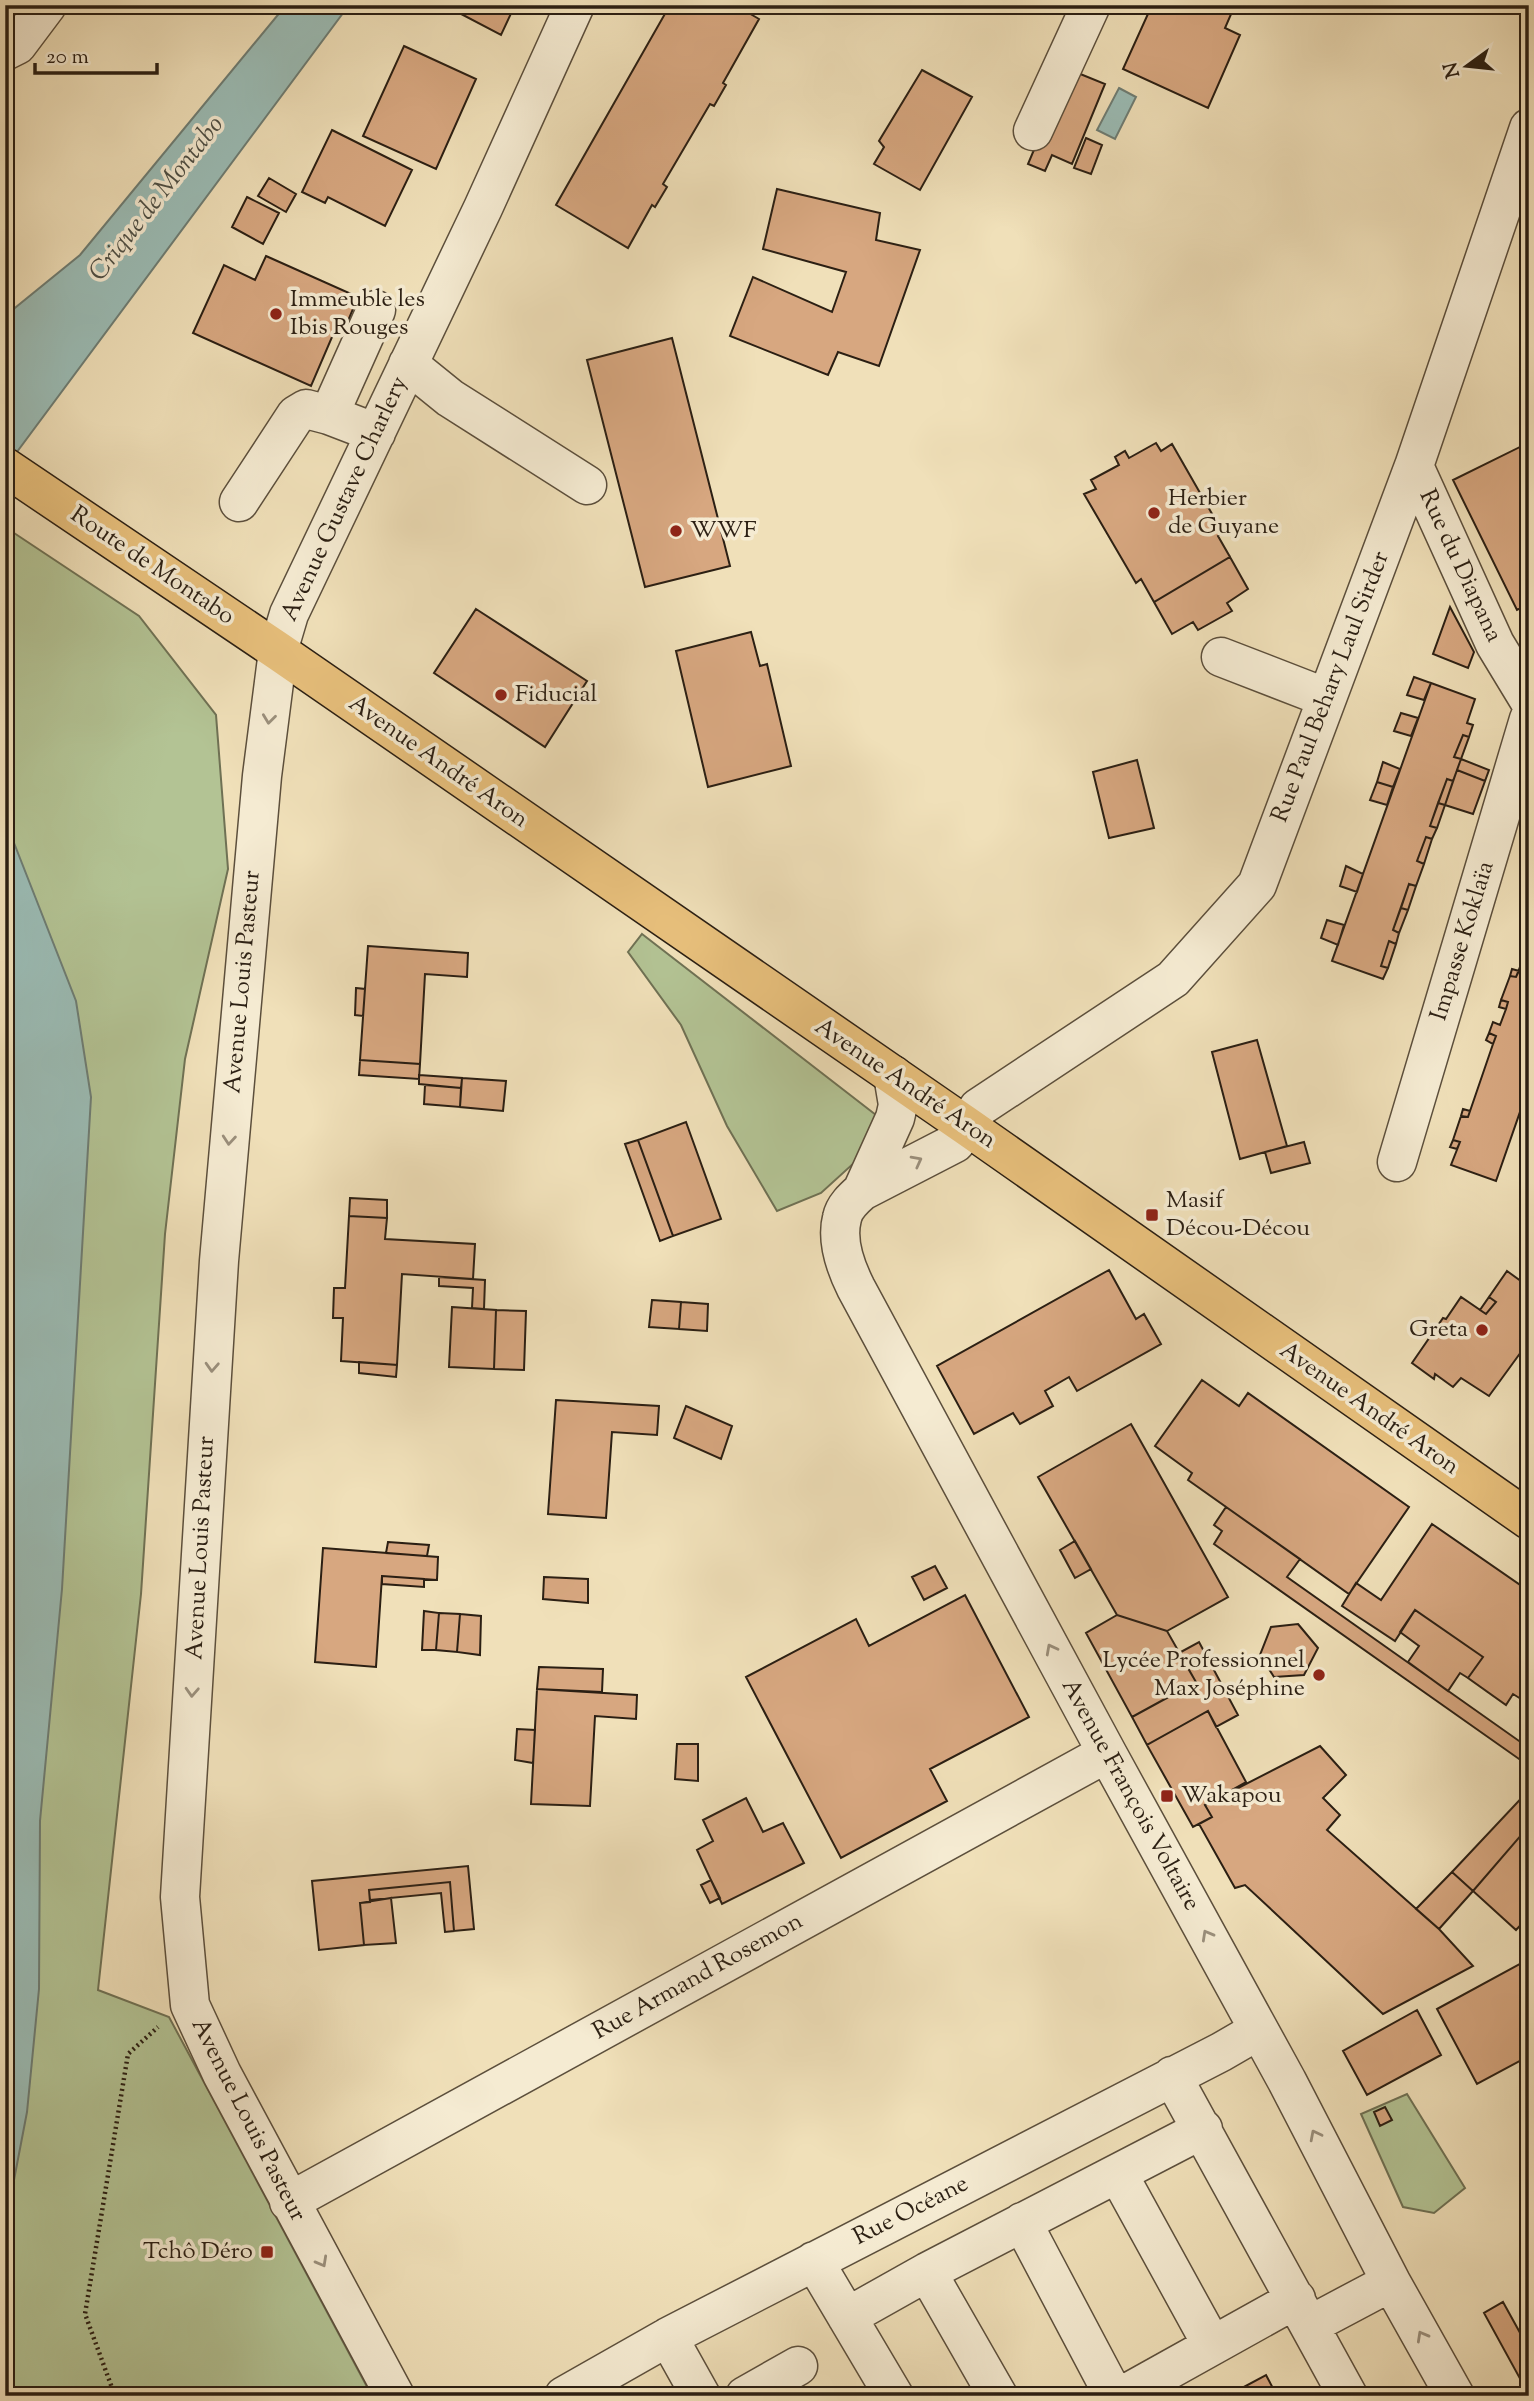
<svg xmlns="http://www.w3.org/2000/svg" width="1534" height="2401" font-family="'Sorts Mill Goudy',serif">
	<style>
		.green { fill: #b3c394; stroke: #6f7154; stroke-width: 2 }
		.water { fill: #9bbcb5; stroke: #6e7d74; stroke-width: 2 }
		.building { fill: #d7a780; stroke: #2b1f13; stroke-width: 2 }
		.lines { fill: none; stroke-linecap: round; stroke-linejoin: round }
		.minor-casing { stroke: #5c4f3c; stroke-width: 41 }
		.major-casing { stroke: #2b1f13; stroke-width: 41 }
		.path { stroke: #2b1f13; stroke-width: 4.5; stroke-dasharray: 2 3.5; stroke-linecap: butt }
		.minor { stroke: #f5ebd2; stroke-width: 38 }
		.major { stroke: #e8c07c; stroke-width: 38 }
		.oneway { stroke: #9a8f7c }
		.poi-dot { fill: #8f2418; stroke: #f5ebd2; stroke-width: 2.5 }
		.labels { text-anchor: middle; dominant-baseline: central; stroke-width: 7; stroke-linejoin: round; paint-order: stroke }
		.poi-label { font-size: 24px; fill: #2b1f13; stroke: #f5ebd2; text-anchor: start }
		.street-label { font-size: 24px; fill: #2b1f13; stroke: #f5ebd2 }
		.water-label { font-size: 26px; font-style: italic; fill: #4d4e44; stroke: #f5ebd2 }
	</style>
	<rect width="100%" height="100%" fill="#f0e0b9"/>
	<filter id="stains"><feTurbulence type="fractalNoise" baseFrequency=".00286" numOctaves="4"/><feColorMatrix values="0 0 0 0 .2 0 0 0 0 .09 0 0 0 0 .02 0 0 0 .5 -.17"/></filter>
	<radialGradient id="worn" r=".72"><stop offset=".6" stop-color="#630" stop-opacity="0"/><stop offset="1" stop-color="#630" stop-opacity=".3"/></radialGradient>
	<path class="green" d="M5,527L139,616L216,715L228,869L185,1059L165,1234L141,1594L98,1990L169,2017L372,2396H5Z
		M642,934L876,1115L854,1163L821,1193L777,1211L727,1126L681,1025L628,952Z
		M1407,2094L1465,2188L1434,2213L1403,2207L1361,2114Z"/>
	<path class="water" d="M286,5H349L5,468V316L80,255Z
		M1119,88L1136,97L1115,139L1097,130Z
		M5,820L76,1001L91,1097L62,1589L40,1821L39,1989L27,2112L5,2227Z"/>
	<path class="building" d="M444,5H515L501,35Z
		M670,5H735L759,19L723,83L726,85L714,106L710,104L663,184L667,187L655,207L652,205L628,248L556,205Z
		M1152,5H1235L1225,28L1240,35L1208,108L1123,69Z
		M404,46L476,79L436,169L363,136Z
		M1068,69L1105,84L1072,164L1052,155L1045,171L1028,164Z
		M922,70L972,97L920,190L874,164L884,147L879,141Z
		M332,130L412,170L385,226L328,197L325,203L302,192Z
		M1086,138L1102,145L1091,174L1074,168Z
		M269,178L296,194L286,212L258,196Z
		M777,189L880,213L876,240L920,250L879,366L838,352L828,375L730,336L753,277L832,312L846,272L763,249Z
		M247,197L279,213L263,244L232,227Z
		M266,256L358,297L343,333L335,330L311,386L193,333L224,265L255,280Z
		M672,338L730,566L645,587L587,360Z
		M1156,443L1161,451L1172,444L1223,533L1218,536L1230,557L1154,602L1141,579L1136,583L1084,494L1096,489L1091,480L1119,465L1115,457L1125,451L1129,458Z
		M1526,444L1529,449V604L1517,610L1453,480Z
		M1230,557L1248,589L1227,603L1232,611L1198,630L1193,622L1172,634L1154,602Z
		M1450,607L1474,652L1468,668L1433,654Z
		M476,609L587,681L545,747L434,673Z
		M751,632L760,666L767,664L791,766L708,787L676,651Z
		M1414,677L1431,683L1424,700L1407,695Z
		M1431,683L1475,699L1467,723L1473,725L1469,737L1463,735L1454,757L1461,759L1453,781L1447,779L1430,826L1437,828L1432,839L1426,837L1417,861L1424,864L1416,886L1409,884L1393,930L1399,933L1396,944L1389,941L1381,966L1388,968L1383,979L1332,961Z
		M1401,713L1418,718L1411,736L1394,731Z
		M1463,735L1469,737L1461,759L1454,757Z
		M1461,759L1489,770L1485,781L1457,770Z
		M1137,760L1154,828L1109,838L1093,772Z
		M1383,762L1400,769L1393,787L1377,782Z
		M1457,770L1485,781L1473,814L1445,805Z
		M1447,779L1453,781L1445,805L1438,803Z
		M1377,782L1393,787L1387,805L1370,800Z
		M1438,803L1445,805L1437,828L1430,826Z
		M1426,837L1432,839L1424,864L1417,861Z
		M1346,866L1363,874L1357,892L1340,886Z
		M1409,884L1416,886L1408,910L1401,908Z
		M1401,908L1408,910L1399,933L1393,930Z
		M1327,920L1344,925L1338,945L1321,938Z
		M1389,941L1396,944L1388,968L1381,966Z
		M1529,944V1086L1496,1181L1451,1165L1460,1142L1453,1140L1461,1116L1468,1117L1493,1044L1496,1036L1489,1033L1493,1022L1500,1025L1506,1009L1508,1002L1501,1000L1510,976L1516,977Z
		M368,946L468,953L467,977L425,974L420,1064L360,1060Z
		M1512,969L1519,971L1516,977L1510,976Z
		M356,988L365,989L363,1016L355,1015Z
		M1501,1000L1508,1002L1506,1009L1499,1007Z
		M1489,1033L1496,1036L1493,1044L1486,1040Z
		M1257,1040L1287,1146L1240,1159L1212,1052Z
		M360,1060L420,1064L419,1079L359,1075Z
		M419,1075L462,1078L461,1088L419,1084Z
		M462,1078L506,1081L503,1111L460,1107Z
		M425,1085L461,1088L460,1107L424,1104Z
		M1463,1109L1470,1111L1468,1117L1461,1116Z
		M686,1122L721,1219L673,1236L638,1140Z
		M638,1140L673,1236L660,1241L625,1144Z
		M1453,1140L1460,1142L1457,1149L1450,1147Z
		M1304,1142L1310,1163L1271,1173L1265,1152Z
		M350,1198L387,1200V1218L349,1216Z
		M349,1216L387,1218L385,1239L475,1244L473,1279L402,1274L397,1365L341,1361L343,1318H333L334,1288H345Z
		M1109,1270L1136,1319L1144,1314L1161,1344L1077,1391L1069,1377L1045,1391L1053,1406L1020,1424L1013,1413L974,1434L937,1366Z
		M1507,1271L1529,1287V1341L1489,1396L1461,1378L1453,1387L1435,1374L1434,1379L1412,1363L1443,1318L1446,1319L1461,1297L1486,1314L1496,1302L1489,1297Z
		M439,1277L485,1280L484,1309L472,1308L473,1288L439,1286Z
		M1489,1297L1496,1302L1486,1314L1480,1310Z
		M652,1300L681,1302L679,1329L649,1327Z
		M681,1302L708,1304L707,1331L679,1329Z
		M452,1307L496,1310L494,1369L449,1367Z
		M496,1310L526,1311L524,1370L494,1369Z
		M359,1362L397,1365L396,1377L359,1373Z
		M1202,1380L1239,1406L1248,1393L1409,1507L1349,1594L1188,1480L1192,1473L1155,1446Z
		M556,1400L659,1406L657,1435L612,1432L606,1518L548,1514Z
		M686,1406L732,1426L721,1459L674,1438Z
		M1131,1424L1228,1597L1167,1631L1117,1615L1038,1477Z
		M1226,1507L1300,1559L1287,1577L1529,1748V1766L1214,1544L1222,1531L1214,1525Z
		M1432,1524L1529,1591V1687L1521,1699L1513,1694L1506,1705L1468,1678L1483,1657L1415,1610L1395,1641L1342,1606L1356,1583L1381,1600Z
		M1075,1541L1091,1569L1075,1578L1060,1550Z
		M388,1542L429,1545L427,1556L386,1553Z
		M323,1548L438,1557L437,1580L382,1576L376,1667L315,1662Z
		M935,1566L947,1588L924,1600L912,1577Z
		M382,1576L424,1579V1587L382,1584Z
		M544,1577L588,1579V1603L543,1599Z
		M965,1595L1029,1717L930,1769L947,1801L841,1858L746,1677L856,1619L869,1646Z
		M1415,1610L1483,1657L1468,1678L1460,1673L1448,1691L1408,1662L1419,1646L1400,1632Z
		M424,1611L439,1613L436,1650H422Z
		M439,1613L460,1614L457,1652L436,1650Z
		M460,1614L481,1616L480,1655L457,1652Z
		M1117,1615L1167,1631L1196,1682L1132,1717L1086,1633Z
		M1298,1624L1318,1648L1304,1675L1274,1677L1260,1655L1271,1627Z
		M1199,1642L1238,1715L1216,1727L1208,1711L1147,1745L1132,1717L1196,1682L1179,1653Z
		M539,1667L603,1669L602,1692L537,1689Z
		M537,1689L637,1695L636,1719L595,1716L590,1806L531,1804Z
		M1208,1711L1246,1782L1205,1805L1212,1817L1193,1827L1147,1745Z
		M517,1729L535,1730L533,1763L515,1760Z
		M677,1744H698V1781L675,1779Z
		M1320,1746L1346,1775L1323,1798L1340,1815L1327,1830L1439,1929L1473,1966L1383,2014L1245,1885L1235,1888L1199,1824L1212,1817L1205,1805Z
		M1529,1790V1826L1473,1891L1452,1872Z
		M746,1798L763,1832L783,1823L804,1863L722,1904L697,1850L713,1841L703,1820Z
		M1529,1826V1916L1516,1930L1473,1891Z
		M468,1866L474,1929L454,1931L450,1882L369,1890L370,1902L360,1903L364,1945L319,1950L312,1881Z
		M1452,1872L1473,1891L1439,1929L1416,1909Z
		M711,1880L720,1898L710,1903L701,1885Z
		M450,1882L454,1931L445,1932L441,1893L370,1900L369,1890Z
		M391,1898L396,1943L364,1945L360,1903Z
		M1529,1959V2056L1477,2084L1437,2009Z
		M1417,2010L1441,2055L1367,2095L1343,2051Z
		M1385,2107L1392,2120L1380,2126L1374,2112Z
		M1503,2302L1529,2349V2395L1484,2313Z
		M1266,2375L1277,2396H1227Z"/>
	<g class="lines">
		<defs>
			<path id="minor" d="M5,51L17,45L47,5
				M1033,131L1091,5
				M408,364L450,398L587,485
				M329,415L376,310
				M1414,466L1495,644L1529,700
				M239,502L296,415L306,409L329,415L376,433
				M1221,657L1327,698
				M1397,1162L1529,719
				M862,1191L895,1118L898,1105L893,1075
				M1172,2076L1348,2396
				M1118,2174L1212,2345
				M289,2202L1107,1753
				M1022,2222L1114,2396
				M814,2261L894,2396
				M927,2272L998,2396
				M847,2317L927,2272L1203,2129
				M1310,2325L1391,2282
				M668,2337L701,2396
				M395,2396L222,2074L190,2005L180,1897L219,1261L262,776L278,651L289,614L483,208L575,5
				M564,2396L668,2337L1221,2052L1259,2030
				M745,2396L798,2366
				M1122,2396L1296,2299
				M1455,2396L1391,2282L1287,2081L1107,1753L856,1288C846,1268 836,1241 842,1218C844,1207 854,1198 862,1191L955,1143L968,1127L978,1108L1173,979L1257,885L1414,466L1529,128"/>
			<path id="major" d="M5,467L278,651L968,1127L1529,1520"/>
		</defs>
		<use href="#minor" class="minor-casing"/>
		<use href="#major" class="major-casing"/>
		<path class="path" d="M115,2396L85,2314L128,2054L158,2027"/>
		<use href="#minor" class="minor"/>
		<use href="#major" class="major"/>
	</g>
	<defs><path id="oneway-chevron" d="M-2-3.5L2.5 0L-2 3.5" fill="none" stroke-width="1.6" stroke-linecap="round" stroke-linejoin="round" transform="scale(1.75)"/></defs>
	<g class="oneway">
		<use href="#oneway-chevron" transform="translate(269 719) rotate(97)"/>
		<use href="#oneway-chevron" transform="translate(229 1140) rotate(95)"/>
		<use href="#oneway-chevron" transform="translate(917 1161) rotate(-28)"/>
		<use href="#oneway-chevron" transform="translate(212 1367) rotate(93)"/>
		<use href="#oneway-chevron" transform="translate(1051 1649) rotate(-118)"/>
		<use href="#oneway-chevron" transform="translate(192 1692) rotate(93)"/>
		<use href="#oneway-chevron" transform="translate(1207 1935) rotate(-119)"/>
		<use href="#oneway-chevron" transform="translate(1315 2135) rotate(-117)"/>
		<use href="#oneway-chevron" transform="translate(322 2262) rotate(61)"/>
		<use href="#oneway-chevron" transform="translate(1422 2336) rotate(-119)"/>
	</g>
	<g class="poi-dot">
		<circle cx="276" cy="314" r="7"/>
		<circle cx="1154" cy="513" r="7"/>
		<circle cx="676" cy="531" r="7"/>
		<circle cx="501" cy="695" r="7"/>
		<rect x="1145" y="1208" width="14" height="14" rx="3.5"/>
		<circle cx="1482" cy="1330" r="7"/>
		<circle cx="1319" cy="1675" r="7"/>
		<rect x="1160" y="1789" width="14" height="14" rx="3.5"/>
		<rect x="260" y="2245" width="14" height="14" rx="3.5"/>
	</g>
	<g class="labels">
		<g class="poi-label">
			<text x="290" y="300">Immeuble les<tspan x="290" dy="28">Ibis Rouges</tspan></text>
			<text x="1168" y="499">Herbier<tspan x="1168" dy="28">de Guyane</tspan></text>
			<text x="690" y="531">WWF</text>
			<text x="515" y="695">Fiducial</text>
			<text x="1166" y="1201">Masif<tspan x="1166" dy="28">Décou-Décou</tspan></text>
			<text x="1468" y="1330" text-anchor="end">Greta</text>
			<text x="1305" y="1661" text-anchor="end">Lycée Professionnel<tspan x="1305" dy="28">Max Joséphine</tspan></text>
			<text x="1181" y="1796">Wakapou</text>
			<text x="253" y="2252" text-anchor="end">Tchô Déro</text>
		</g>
		<g class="street-label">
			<text transform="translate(345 499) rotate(-65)">Avenue Gustave Charlery</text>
			<text transform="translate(152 566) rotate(34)">Route de Montabo</text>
			<text transform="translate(1460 566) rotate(65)">Rue du Diapana</text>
			<text transform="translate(1331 687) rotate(-69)">Rue Paul Behary Laul Sirder</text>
			<text transform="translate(438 762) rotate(35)">Avenue André Aron</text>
			<text transform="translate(1463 941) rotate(-73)">Impasse Koklaïa</text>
			<text transform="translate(243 982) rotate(-85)">Avenue Louis Pasteur</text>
			<text transform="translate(905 1084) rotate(34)">Avenue André Aron</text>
			<text transform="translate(1369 1409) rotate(35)">Avenue André Aron</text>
			<text transform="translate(201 1548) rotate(-87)">Avenue Louis Pasteur</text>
			<text transform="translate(1130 1795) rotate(61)">Avenue François Voltaire</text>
			<text transform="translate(698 1977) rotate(-29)">Rue Armand Rosemon</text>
			<text transform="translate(248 2120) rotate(63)">Avenue Louis Pasteur</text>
			<text transform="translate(911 2211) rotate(-27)">Rue Océane</text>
		</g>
		<g class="water-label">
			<text transform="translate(157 199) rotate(-52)">Crique de Montabo</text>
		</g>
	</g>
	<rect width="1534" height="2401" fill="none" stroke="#f0e0b9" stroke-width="28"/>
	<rect x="7" y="7" width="1520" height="2387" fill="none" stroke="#2b1f13" stroke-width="3.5"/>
	<rect x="14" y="14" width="1506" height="2373" fill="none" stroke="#2b1f13" stroke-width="2"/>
	<g transform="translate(1467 66) rotate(255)" stroke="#f5ebd2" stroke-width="5" paint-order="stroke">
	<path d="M0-5L12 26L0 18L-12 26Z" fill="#2b1f13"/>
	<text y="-10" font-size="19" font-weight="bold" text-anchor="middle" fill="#2b1f13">N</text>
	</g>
	<path d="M35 63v10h122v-10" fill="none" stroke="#2b1f13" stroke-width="3.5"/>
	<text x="46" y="63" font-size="21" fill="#2b1f13" stroke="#f5ebd2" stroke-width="5" paint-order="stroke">20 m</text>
	<rect width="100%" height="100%" filter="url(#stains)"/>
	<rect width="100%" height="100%" fill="url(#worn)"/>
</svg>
